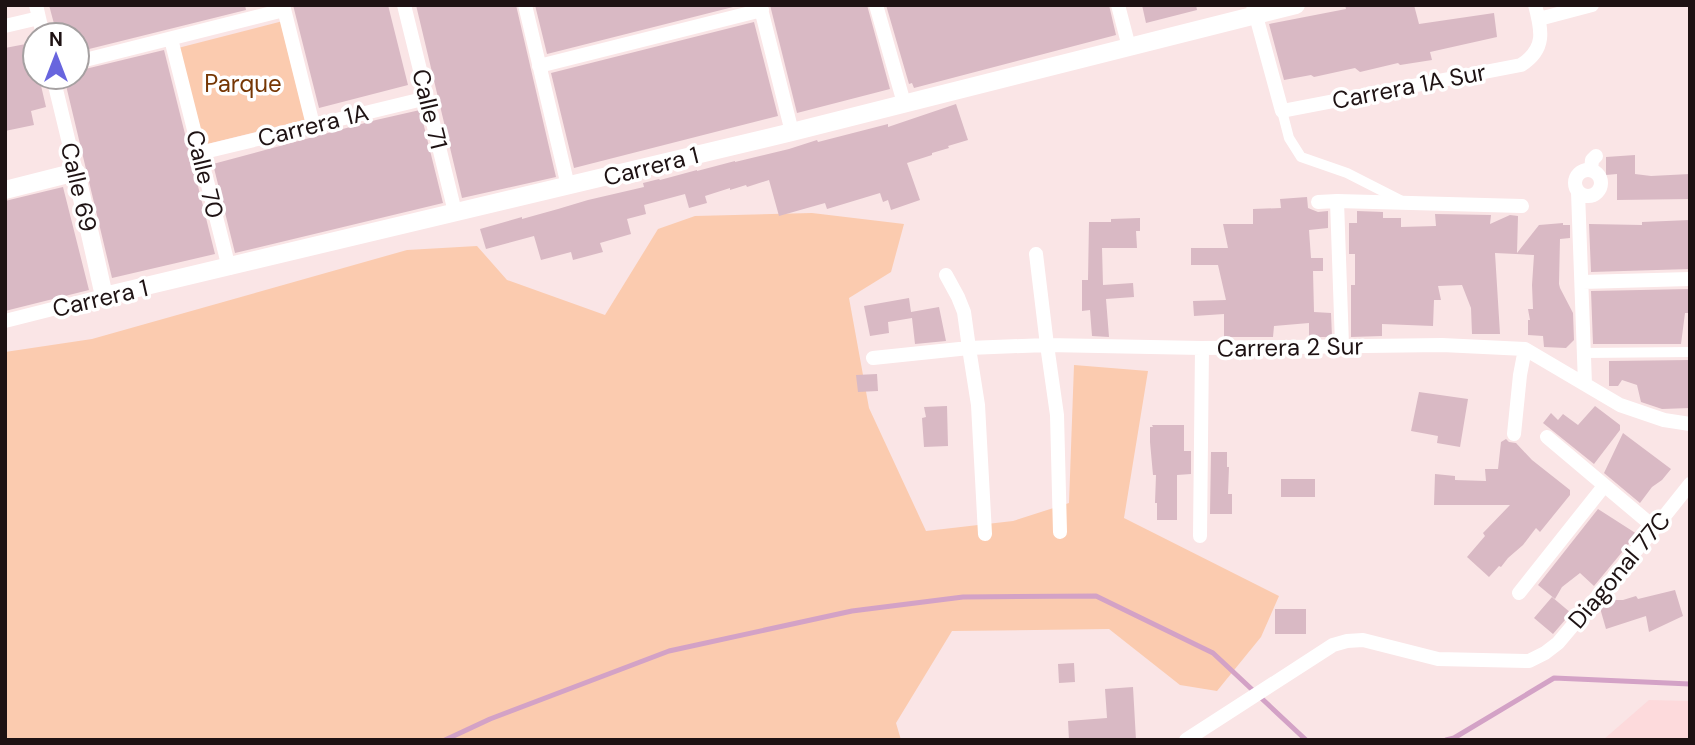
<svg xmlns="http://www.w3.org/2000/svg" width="1695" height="745" font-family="'DM Sans',sans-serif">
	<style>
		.built { fill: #fddadc }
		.green { fill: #fbcbaf }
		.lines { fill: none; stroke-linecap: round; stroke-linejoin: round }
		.stream { stroke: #d3a2c6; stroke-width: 5 }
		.building { fill: #d9b9c4 }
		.pedestrian { stroke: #fff; stroke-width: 10 }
		.minor { stroke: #fff; stroke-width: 14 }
		.tertiary { stroke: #fff; stroke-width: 18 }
		.labels { text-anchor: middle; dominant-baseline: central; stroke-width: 7; stroke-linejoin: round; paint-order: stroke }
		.park-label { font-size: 24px; fill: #763704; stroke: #fff }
		.street-label { font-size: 24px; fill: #1e1213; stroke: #fff }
	</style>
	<rect width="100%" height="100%" fill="#fae5e6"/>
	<path class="built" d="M1649,700L1690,701V740H1603Z"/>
	<path class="green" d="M283,21L308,119L203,145L178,48Z
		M812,213L904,224L891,272L849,298L869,408L926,531L1013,521L1069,503L1074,365L1148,371L1124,518L1279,596L1261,637L1217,691L1180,685L1109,629L952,631L896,723L901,740H5V352L92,339L407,250L477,246L507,280L605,315L658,229L695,216Z"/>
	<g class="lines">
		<path class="stream" d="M445,740L490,719L669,651L852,611L963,597L1096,596L1213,653L1306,740
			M1446,740L1454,738L1554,678L1690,684"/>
	</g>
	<path class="building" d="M49,5H245L246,10L77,52V35H57Z
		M293,5H388L408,85L319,108Z
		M416,5H516L556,177L462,198Z
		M535,5H741L547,54Z
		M770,5H867L890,89L797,113Z
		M886,5H1109L1116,35L914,88L912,83L909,84Z
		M1142,5H1196L1197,10L1146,23Z
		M1345,5H1414L1419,24L1494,13L1497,37L1430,52L1432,60L1400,65L1398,63L1360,72L1355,68L1314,77L1311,75L1284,80L1269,24L1346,9Z
		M754,22L778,116L574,168L551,73Z
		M31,43L35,60V77H39L46,107L31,111L34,125L5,131V48Z
		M164,50L215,254L112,278L64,77H77V71Z
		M956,104L968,140L948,146L949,148L932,153V155L907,163L920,200L891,210L888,200L883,202L880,193L827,209L825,203L779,216L769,180L747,187L746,185L730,190V188L705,196L707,203L689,208L685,194L644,205L646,214L627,219L631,234L600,243L603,252L573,260L571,252L541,260L534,236L486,249L480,229L522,217V219L558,209L588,200L644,187L643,183L659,179L660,180L697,170V171L735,161V162L789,149L817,140L818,142L888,124V127Z
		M420,110L443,203L235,253L213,164L376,120Z
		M1635,155V174L1651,176L1690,174V199L1617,200V174L1606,175V157Z
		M63,187L89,290L5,311V201Z
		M1307,197L1308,208L1318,212L1328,211V228L1309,230L1311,258H1323V271H1313L1314,312L1331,313L1332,337H1309V323L1274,326L1273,337H1224V314L1194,316L1193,301L1226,300L1218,265H1191V248H1228L1223,224H1253V209L1281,208L1280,199Z
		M1357,211L1383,212V218H1401V227L1436,226L1435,214L1491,215L1490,224L1510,215L1518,216L1517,253L1539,225L1563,223V225H1570V238L1560,239L1559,284L1560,288L1573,313L1574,340L1566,348L1544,347L1543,336L1528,335V320H1530L1528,309H1533L1532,285L1534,255L1495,253L1500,334H1472L1471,308L1462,285L1438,286L1441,300H1434L1433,326L1382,324V336L1351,337V285H1355V254H1349V223H1357Z
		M1140,218V231H1136L1137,248H1102L1103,285L1133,283L1134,297L1106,299L1109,337L1092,336L1090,310L1082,311V280H1088L1089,222H1111V219Z
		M1690,220V269L1591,272L1589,224L1642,225V222Z
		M1690,289V313H1685L1681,344H1593L1591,291Z
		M909,298L911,312L939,307L946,341L915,344L912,318L888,322L889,333L870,336L864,306Z
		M1690,360V408L1662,409L1641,402L1637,385L1622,380L1618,386H1609V361Z
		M877,374L878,391L858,392L856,375Z
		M1419,392L1468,399L1460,447L1437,443L1438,436L1411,431Z
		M947,406L948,446L924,447L922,418L926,417L924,407Z
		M1595,406L1620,425V430L1594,464L1543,423L1551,413L1558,420L1563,414L1578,425Z
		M1152,425H1184V451H1191V474L1177,475V520H1157V503H1155L1156,475H1153L1150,442V427H1153Z
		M1623,433L1671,469L1662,480L1652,487L1640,503L1604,473Z
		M1506,439L1509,442L1516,443L1532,460L1570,490V495L1540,532L1536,528L1523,545L1508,558L1501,567L1499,566L1489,577L1467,557L1485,536L1483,533L1510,505H1434L1435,474L1455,476V480L1486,481L1485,469H1498L1501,442Z
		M1211,452H1227V467H1229L1228,494H1232V514H1210Z
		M1281,479H1315V497H1281Z
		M1598,509L1637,534L1594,586L1580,573L1562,587L1555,599L1538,585Z
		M1675,590L1683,616L1649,632L1646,616L1606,629L1600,608L1607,600H1623L1636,596L1638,599Z
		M1552,597L1571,613L1553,634L1534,618Z
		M1275,609H1306V634H1275Z
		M1074,663L1075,682L1059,683L1058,664Z
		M1133,687L1136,740H1069L1068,721L1107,718L1105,689Z"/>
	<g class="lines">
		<path class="pedestrian" d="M1282,111L1289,138L1301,157L1347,173L1402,201
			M1584,353L1690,352"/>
		<path class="minor" d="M36,5L43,35
			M283,5L313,125
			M404,5L455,212
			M525,5L568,186
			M760,5L792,132
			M876,5L904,103
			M1118,5L1129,47
			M1253,5L1282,111L1521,65C1546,49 1542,31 1535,5
			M1539,19L1592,5
			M5,26L39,18
			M171,39L229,268
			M77,62L284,10
			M539,66L762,10
			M53,77L76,172
			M200,153L427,98
			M1575 183a13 13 0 1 1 26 0a13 13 0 1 1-26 0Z
			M1591,170L1592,160L1596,156
			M1578,192L1585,384
			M1337,201L1342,345
			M1318,202L1337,201L1522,206
			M1036,254L1047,345L1057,415L1060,532
			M946,275L958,297L964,312L969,348L978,405L985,534
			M1582,282L1690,279
			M5,321L104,296
			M873,358L969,348L1047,345L1202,348L1442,345L1525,349L1620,405L1664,420L1690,424
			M1514,434L1520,375L1525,349
			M1547,437L1655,528
			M1200,536L1202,348
			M1519,593L1604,486
			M1186,740L1333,645L1347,641L1363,640L1438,659L1529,661L1545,653L1558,643L1655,528L1690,484"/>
		<path class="tertiary" d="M5,190L76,172L104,296L792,132L1296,5"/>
	</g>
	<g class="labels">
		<g class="park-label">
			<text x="243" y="83">Parque</text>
		</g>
		<g class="street-label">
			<text transform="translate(1409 86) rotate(-11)">Carrera 1A Sur</text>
			<text transform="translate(430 109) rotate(76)">Calle 71</text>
			<text transform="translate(313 125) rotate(-14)">Carrera 1A</text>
			<text transform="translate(651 166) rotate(-14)">Carrera 1</text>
			<text transform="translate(205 174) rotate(76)">Calle 70</text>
			<text transform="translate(79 187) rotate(77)">Calle 69</text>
			<text transform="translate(100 298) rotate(-13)">Carrera 1</text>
			<text transform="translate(1290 347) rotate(-1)">Carrera 2 Sur</text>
			<text transform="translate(1619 570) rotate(-50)">Diagonal 77C</text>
		</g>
	</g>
	<rect width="1695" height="745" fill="none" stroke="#1e1213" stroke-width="14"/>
	<g transform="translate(56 56)"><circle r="33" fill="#ffffff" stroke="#a5a0a1" stroke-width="2"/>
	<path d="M0-5L12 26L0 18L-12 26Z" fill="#6865de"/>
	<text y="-10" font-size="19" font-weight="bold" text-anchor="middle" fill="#1e1213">N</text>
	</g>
</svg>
